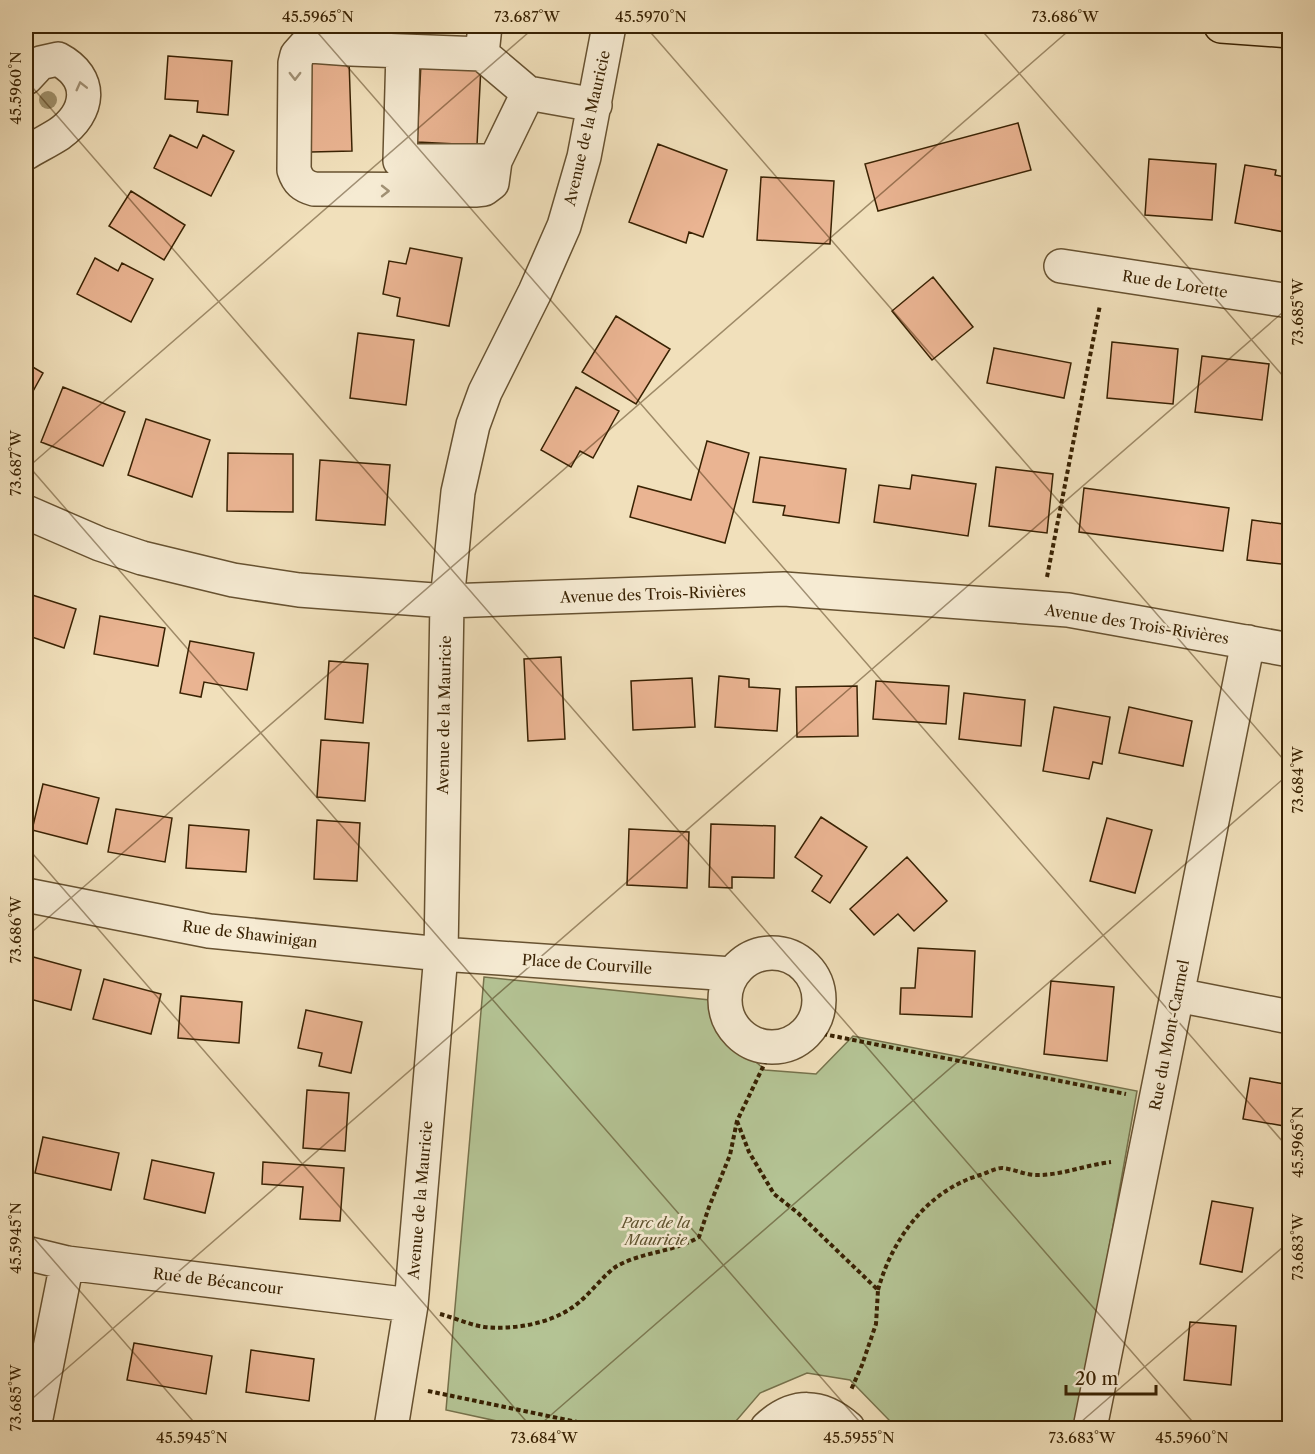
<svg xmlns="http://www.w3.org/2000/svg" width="1315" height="1454" font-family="'Libre Caslon Text',serif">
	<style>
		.green { fill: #b4c394; stroke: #76724c; stroke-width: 1.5 }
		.building { fill: #eab492; stroke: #392203; stroke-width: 1.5 }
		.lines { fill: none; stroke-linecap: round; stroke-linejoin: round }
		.minor-casing { stroke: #675231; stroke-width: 36 }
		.major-casing { stroke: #392203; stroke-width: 36 }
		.path { stroke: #392203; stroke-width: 4; stroke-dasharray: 4.5 3; stroke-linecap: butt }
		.minor { stroke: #f6ebd3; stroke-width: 33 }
		.major { stroke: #f1e0bb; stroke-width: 33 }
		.tree { fill: #a0926d }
		.oneway { stroke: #a19175 }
		.ticks { fill: none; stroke: #392203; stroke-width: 1.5; stroke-opacity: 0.45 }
		.labels { text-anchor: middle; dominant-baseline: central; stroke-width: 5; stroke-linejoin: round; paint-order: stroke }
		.street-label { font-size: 15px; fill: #392203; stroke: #f6ebd3 }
		.park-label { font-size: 15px; font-style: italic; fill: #5e522e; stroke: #f6ebd3 }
		.neatline { fill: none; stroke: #392203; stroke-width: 2 }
		.ticks-label { font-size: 15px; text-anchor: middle; fill: #392203 }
	</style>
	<rect width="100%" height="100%" fill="#f1e0bb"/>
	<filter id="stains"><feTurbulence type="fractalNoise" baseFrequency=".00333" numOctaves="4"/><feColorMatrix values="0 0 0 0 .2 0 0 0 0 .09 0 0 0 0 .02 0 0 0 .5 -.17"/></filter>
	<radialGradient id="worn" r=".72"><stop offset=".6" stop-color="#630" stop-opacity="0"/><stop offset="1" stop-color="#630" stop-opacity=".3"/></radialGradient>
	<path class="green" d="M484,977L710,1000L724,1034L765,1070L816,1074L853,1036L1137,1091L1077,1428H891L890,1421L850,1380L807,1373L760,1393L730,1428H529L446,1410Z"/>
	<path class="building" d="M168,56L232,61L228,115L197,112L198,101L165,99Z
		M349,60L352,151L311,152L308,61Z
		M421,63L481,66L477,145L417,142Z
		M1018,123L1031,170L878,211L865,164Z
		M170,135L197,148L203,135L234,151L211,196L154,168Z
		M658,144L727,170L703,237L689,232L686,243L629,222Z
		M1149,159L1216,164L1212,220L1145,215Z
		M1245,165L1276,170L1275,175L1290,178V233L1235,223Z
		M761,177L834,181L830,244L757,240Z
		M131,191L185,225L164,260L109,226Z
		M410,248L462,258L449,326L397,316L400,298L383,294L389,261L406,264Z
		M95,258L118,271L122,263L153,279L131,322L77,294Z
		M933,277L973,327L932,360L892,311Z
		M616,316L670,349L636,404L582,372Z
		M358,333L414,340L406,405L350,398Z
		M1112,342L1178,349L1173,404L1107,398Z
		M994,348L1071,363L1064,398L987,383Z
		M1202,356L1269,364L1262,420L1195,412Z
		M26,363L43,373L26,404Z
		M63,387L125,412L103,466L41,442Z
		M576,387L619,411L593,458L580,451L571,467L541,450Z
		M146,419L210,440L192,497L128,475Z
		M707,441L749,453L725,543L630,517L638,486L691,500Z
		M228,453L293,454V512L227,511Z
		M760,457L846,469L839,523L783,515L785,506L753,502Z
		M320,460L390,465L385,525L316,520Z
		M996,467L1053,474L1047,533L989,526Z
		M912,475L976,484L968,536L874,522L879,485L910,489Z
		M1084,488L1229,508L1223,551L1079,532Z
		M1252,520L1290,525V565L1247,560Z
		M26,593L76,609L64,648L26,635Z
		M100,616L165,628L158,666L94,654Z
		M190,641L254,653L247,690L204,682L201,697L180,693Z
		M561,657L565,739L528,741L524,659Z
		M329,661L368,664L363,723L325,719Z
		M719,676L749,679V687L780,689L777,731L715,727Z
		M692,678L695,727L633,730L631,681Z
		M876,681L949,686L946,724L873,719Z
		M857,686L858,736L797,737L796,687Z
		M964,693L1025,700L1021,746L959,739Z
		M1054,707L1110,717L1102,764L1093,762L1089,779L1043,771Z
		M1129,707L1192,721L1183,766L1119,753Z
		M321,740L369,743L365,801L317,797Z
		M43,784L99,798L87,844L32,830Z
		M116,809L172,818L165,862L108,852Z
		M821,817L867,847L830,903L812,891L822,876L795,857Z
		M1107,818L1152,830L1135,893L1090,881Z
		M317,820L360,823L357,881L314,879Z
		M711,824L775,826L774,878L732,877V888L709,887Z
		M189,825L249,830L246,872L186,868Z
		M629,829L689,832L687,888L627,885Z
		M907,857L947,901L914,931L898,914L874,935L850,909Z
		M918,948L975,951L972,1017L900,1014L901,988H915Z
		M26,955L81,970L71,1010L26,998Z
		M104,979L161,994L151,1034L93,1019Z
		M1051,981L1114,987L1107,1061L1044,1054Z
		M181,996L242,1002L239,1043L178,1038Z
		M306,1010L362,1022L351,1073L319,1066L322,1053L298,1048Z
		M1250,1078L1290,1085V1127L1243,1119Z
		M307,1090L349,1093L345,1151L303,1148Z
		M43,1137L119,1153L111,1190L35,1173Z
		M152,1160L214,1173L205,1213L144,1199Z
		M263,1162L344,1168L340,1221L300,1219L303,1187L262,1184Z
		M1212,1201L1253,1208L1242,1272L1200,1264Z
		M1190,1322L1236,1326L1231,1385L1184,1380Z
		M134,1343L212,1356L206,1394L127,1380Z
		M251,1350L314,1359L309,1401L246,1392Z"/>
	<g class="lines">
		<defs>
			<path id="minor" d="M353,26L351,49L482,54L528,93L595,105
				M351,49L310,46H305L297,55L295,63L294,170C298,182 303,186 314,189L475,190L484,189L492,183L495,161
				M403,51L400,161H495L528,93
				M482,54L485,26
				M26,78L40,63L58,59C94,78 90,112 59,134C48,141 36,147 26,153
				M1061,266L1290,301
				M26,512L100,544L142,558L233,580L299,590L447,601L784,589L1068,610L1290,650
				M26,895L209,931L441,954L732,974
				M725 1000a47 47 0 1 1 94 0a47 47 0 1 1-94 0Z
				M1177,995L1290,1017
				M26,1253L67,1263L411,1305
				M34,1428L67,1263
				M391,1428L411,1305L441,954L447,601L458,492L473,425L485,392L535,292L564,226L584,157L609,26
				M767,1428C794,1403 821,1404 848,1428
				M1090,1428L1248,642"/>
			<path id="major" d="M1221,26L1290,31"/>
		</defs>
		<use href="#minor" class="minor-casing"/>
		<use href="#major" class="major-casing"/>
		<path class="path" d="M650,27V26
			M1047,577L1100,305
			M808,1031L1126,1094
			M737,1121L749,1152L774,1194L798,1213L878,1290L876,1324L862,1365L851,1390
			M878,1290C892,1239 927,1191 980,1175C987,1173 995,1168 1002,1168C1013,1169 1023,1174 1034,1175C1060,1176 1085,1165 1111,1162
			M440,1314C455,1318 470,1325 485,1327C513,1330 549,1324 573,1307C588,1297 604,1274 617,1266C642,1252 674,1252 699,1237L709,1207L730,1155L737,1121L772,1048
			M428,1391L606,1428"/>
		<use href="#minor" class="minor"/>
		<use href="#major" class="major"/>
	</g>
	<circle class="tree" cx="48" cy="100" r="9"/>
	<defs><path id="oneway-chevron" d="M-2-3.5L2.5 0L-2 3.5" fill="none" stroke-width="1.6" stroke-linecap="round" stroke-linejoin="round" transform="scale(1.5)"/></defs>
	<g class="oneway">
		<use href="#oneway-chevron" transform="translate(295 76) rotate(90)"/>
		<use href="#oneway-chevron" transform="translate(81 86) rotate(-104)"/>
		<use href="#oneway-chevron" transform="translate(385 191)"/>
	</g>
	<path class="ticks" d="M312,26L1290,1150M645,26L1290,767M978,26L1290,384M26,80L1198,1428M26,463L865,1428M26,469L536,26M26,846L532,1428M26,937L1074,26M26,1229L199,1428M26,1404L1290,306M536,1428L1290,773M1074,1428L1290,1241"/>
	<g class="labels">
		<g class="street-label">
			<text transform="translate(587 128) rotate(-77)">Avenue de la Mauricie</text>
			<text transform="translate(1175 284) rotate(9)">Rue de Lorette</text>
			<text transform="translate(653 594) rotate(-2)">Avenue des Trois-Rivières</text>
			<text transform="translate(1137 624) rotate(9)">Avenue des Trois-Rivières</text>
			<text transform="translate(444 715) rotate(-89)">Avenue de la Mauricie</text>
			<text transform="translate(250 934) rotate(7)">Rue de Shawinigan</text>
			<text transform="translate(587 964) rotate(4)">Place de Courville</text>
			<text transform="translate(1169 1035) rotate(-79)">Rue du Mont-Carmel</text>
			<text transform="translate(420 1200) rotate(-85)">Avenue de la Mauricie</text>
			<text transform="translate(218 1281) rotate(7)">Rue de Bécancour</text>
		</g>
		<g class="park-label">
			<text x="656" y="1222">Parc de la<tspan x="656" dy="17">Mauricie</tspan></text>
		</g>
	</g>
	<rect width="1315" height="1454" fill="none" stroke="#f1e0bb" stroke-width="66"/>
	<path d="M1066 1385v9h90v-9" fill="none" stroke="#392203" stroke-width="3"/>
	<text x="1075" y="1385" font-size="18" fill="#392203" stroke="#f6ebd3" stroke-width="4.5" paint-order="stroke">20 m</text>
	<rect x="33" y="33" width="1249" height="1388" class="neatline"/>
	<g class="ticks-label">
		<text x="318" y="22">45.5965°N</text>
		<text x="527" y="22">73.687°W</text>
		<text x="651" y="22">45.5970°N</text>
		<text x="1065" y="22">73.686°W</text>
		<text transform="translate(16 88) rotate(-90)" y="5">45.5960°N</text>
		<text transform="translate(1298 312) rotate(-90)" y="5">73.685°W</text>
		<text transform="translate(16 463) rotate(-90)" y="5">73.687°W</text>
		<text transform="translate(1298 780) rotate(-90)" y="5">73.684°W</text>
		<text transform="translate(16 930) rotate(-90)" y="5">73.686°W</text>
		<text transform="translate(1298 1142) rotate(-90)" y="5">45.5965°N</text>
		<text transform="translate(16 1238) rotate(-90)" y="5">45.5945°N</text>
		<text transform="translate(1298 1247) rotate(-90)" y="5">73.683°W</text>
		<text transform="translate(16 1398) rotate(-90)" y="5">73.685°W</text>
		<text x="192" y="1443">45.5945°N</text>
		<text x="544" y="1443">73.684°W</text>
		<text x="859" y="1443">45.5955°N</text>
		<text x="1082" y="1443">73.683°W</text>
		<text x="1192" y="1443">45.5960°N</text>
	</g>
	<rect width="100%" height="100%" filter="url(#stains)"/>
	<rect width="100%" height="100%" fill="url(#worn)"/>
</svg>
